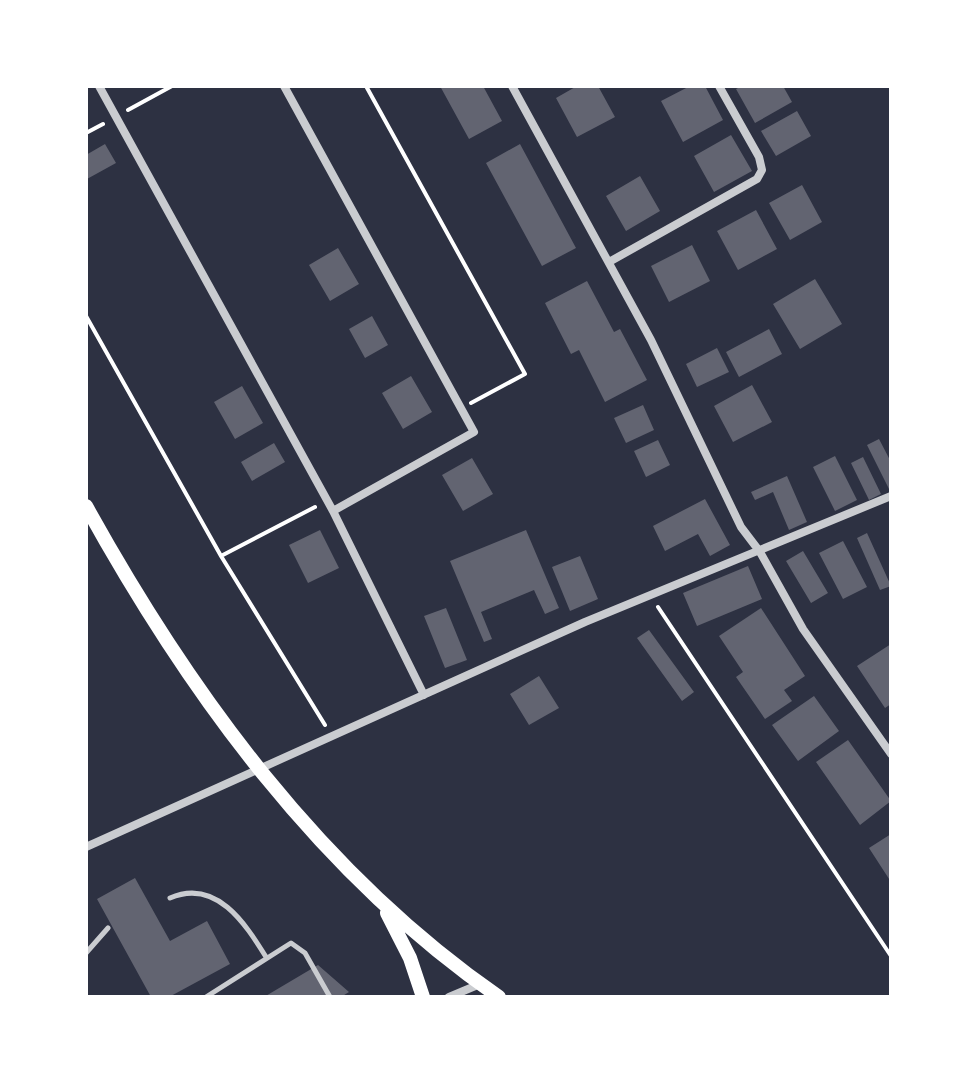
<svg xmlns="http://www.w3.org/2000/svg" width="977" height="1083" font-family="Lato,sans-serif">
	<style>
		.building { fill: #626471 }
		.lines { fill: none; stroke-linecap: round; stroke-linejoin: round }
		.path { stroke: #fff; stroke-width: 4 }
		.service { stroke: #caccd0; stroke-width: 5 }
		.minor { stroke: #caccd0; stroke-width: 8 }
		.secondary { stroke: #fff; stroke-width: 14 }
	</style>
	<rect width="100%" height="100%" fill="#2d3142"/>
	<path class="building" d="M440,86H483L502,121L469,139Z
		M577,86H598L615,117L577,137L556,98Z
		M690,86H705L723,120L683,142L661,101Z
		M742,86H783L792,102L755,123L736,89Z
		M797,111L811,136L776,156L761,131Z
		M731,135L752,171L714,192L694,156Z
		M105,144L116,163L87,179L86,155Z
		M520,144L576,248L542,266L486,163Z
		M640,176L660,211L626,231L606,196Z
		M802,185L822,222L790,240L769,203Z
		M756,210L777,249L738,270L717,231Z
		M692,245L710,281L669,302L651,266Z
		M338,248L359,284L330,301L309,265Z
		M815,279L842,324L800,349L773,304Z
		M587,281L614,332L620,329L647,380L605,402L579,350L571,354L545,303Z
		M372,316L388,345L365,358L349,329Z
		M769,329L782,354L739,377L726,352Z
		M717,348L729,372L697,387L686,364Z
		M411,376L432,412L403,429L382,393Z
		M752,385L772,422L733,442L714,406Z
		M242,386L263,423L235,439L214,402Z
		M643,405L654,430L626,443L614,418Z
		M879,439L891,462V493L867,445Z
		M658,440L670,465L646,477L634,451Z
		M274,443L285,462L252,481L241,462Z
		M835,456L857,500L835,511L813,467Z
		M863,457L881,494L869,500L851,463Z
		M472,458L493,494L463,511L442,475Z
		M787,476L807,522L789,530L773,492L755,500L751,492Z
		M705,499L730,545L710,556L698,534L665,551L653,526Z
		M320,530L339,568L308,583L289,545Z
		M526,530L559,608L545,614L534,590L481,612L492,639L484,642L450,561Z
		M867,533L891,586L880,590L857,538Z
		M843,541L867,587L843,599L819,553Z
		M803,551L828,593L811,603L786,561Z
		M580,556L598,599L570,611L552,567Z
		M748,566L762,599L697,626L683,593Z
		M446,608L467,660L445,668L424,616Z
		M761,608L805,676L784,690L792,701L765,719L736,677L743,672L719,636Z
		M649,630L694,692L682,701L637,638Z
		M891,644V704L885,708L857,666Z
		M539,676L559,708L529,725L510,694Z
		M814,696L839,731L798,761L772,725Z
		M848,740L891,801L860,825L816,762Z
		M891,834V882L869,848Z
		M135,878L170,941L207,921L230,964L169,997H151L97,899Z
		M318,965L349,992L341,997H264Z"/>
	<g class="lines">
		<path class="path" d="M366,86L525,374L471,403
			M128,110L172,86
			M86,133L103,124
			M86,316L221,556L325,725
			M221,556L315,507
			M658,607L891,956"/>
		<path class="service" d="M170,898C216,878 245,923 266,957
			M86,953L108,928
			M206,997L291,943L305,953L330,997"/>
		<path class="minor" d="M99,86L333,511L474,432L284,86
			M512,86L651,340L741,527L760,552L803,629L891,754
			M609,262L757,179L762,170L759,157L719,86
			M333,511L424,695
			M86,847L585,622L891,496
			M449,997L480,984"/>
		<path class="secondary" d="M86,506C190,694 321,874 499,997
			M387,913L410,958L423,997"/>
	</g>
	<rect width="977" height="1083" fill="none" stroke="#ffffff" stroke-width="176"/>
</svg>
